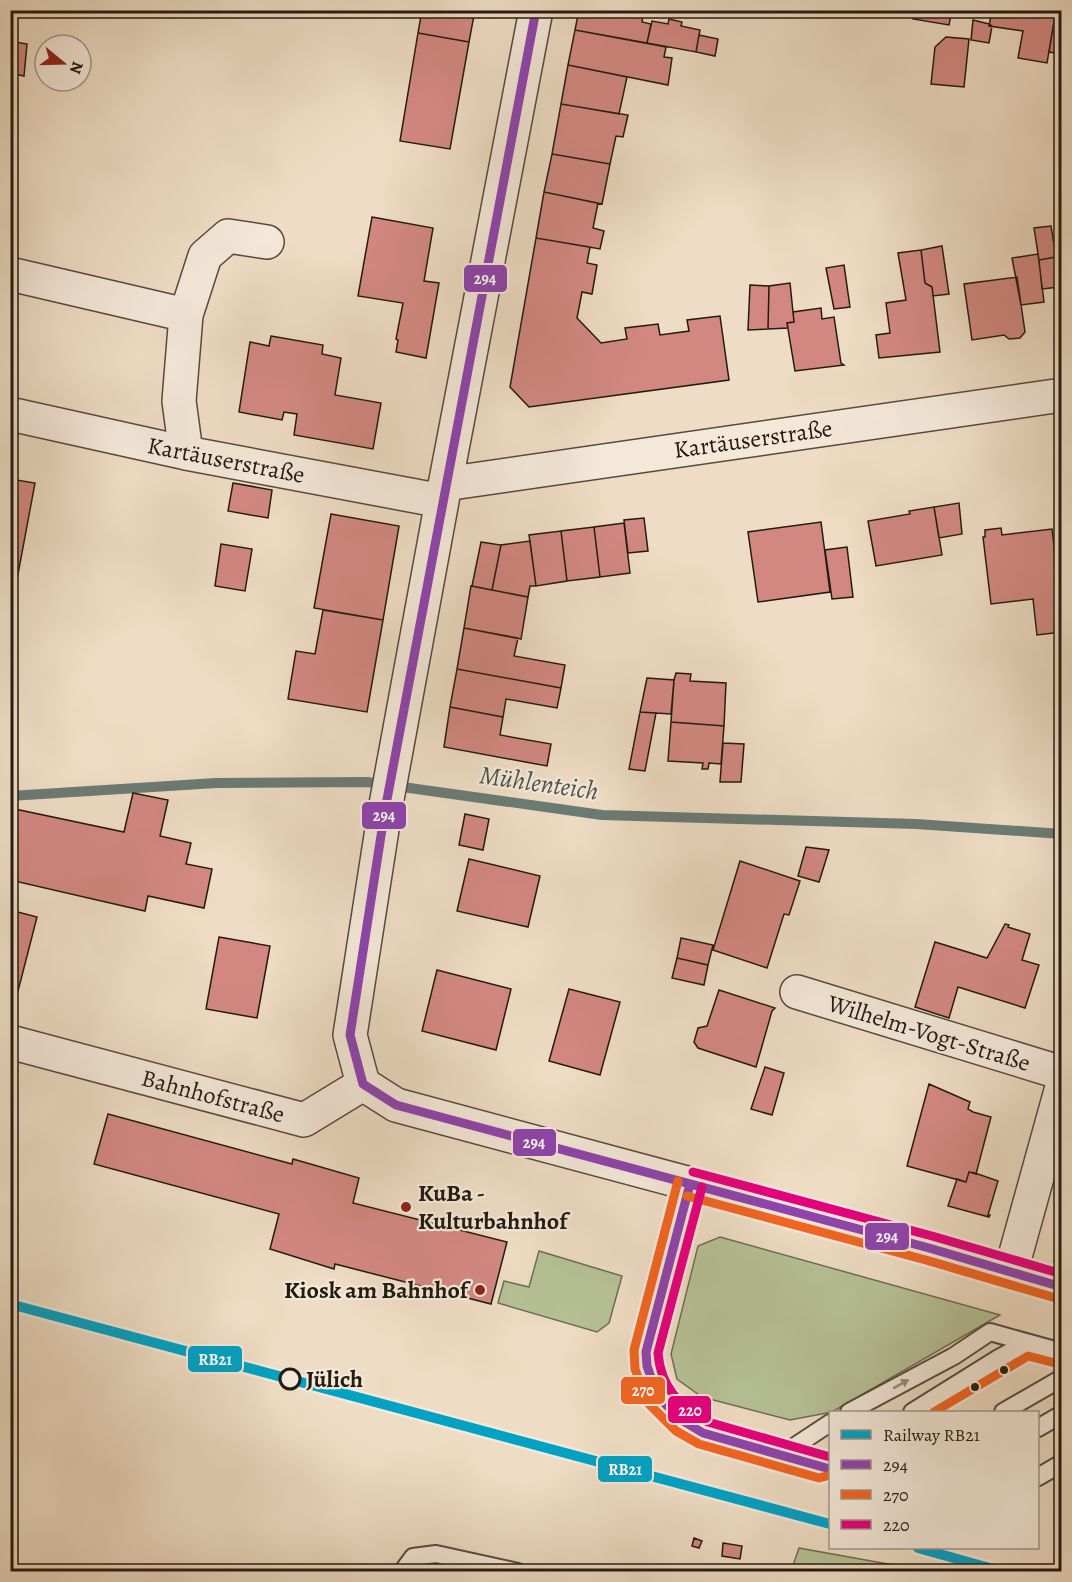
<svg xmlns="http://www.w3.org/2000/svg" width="1072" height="1582" font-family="Alegreya,serif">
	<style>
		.green { fill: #b6c196; stroke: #6c6e54; stroke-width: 1.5 }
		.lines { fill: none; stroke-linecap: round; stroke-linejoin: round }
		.stream { stroke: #6a7b75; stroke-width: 10 }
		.building { fill: #d28881; stroke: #231a11; stroke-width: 1.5 }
		.lane-casing { stroke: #564a3e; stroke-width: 20 }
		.street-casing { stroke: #564a3e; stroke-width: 36 }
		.lane { stroke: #f4e8d9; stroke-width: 16 }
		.street { stroke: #f4e8d9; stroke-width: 33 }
		.bus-1-casing { stroke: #f4e8d9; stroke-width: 14 }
		.bus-2-casing { stroke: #f4e8d9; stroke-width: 14 }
		.bus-3-casing { stroke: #f4e8d9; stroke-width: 14 }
		.bus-1 { stroke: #8e44ad; stroke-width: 9 }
		.bus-2 { stroke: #f26522; stroke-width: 9 }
		.bus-3 { stroke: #e5007d; stroke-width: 9 }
		.rail-1-casing { stroke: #f4e8d9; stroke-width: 15 }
		.rail-1 { stroke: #02a2c5; stroke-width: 10 }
		.oneway { fill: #968b7f }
		.poi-dot { fill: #8f2418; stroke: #f4e8d9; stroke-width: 2 }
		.bus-dot { fill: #231a11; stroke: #f4e8d9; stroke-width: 2 }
		.stop-dot { fill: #f4e8d9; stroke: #231a11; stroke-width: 3 }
		.labels { text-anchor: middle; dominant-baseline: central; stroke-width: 4.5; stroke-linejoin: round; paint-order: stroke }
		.street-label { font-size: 24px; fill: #231a11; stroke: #f4e8d9 }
		.poi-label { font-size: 24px; font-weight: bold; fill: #231a11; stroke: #f4e8d9; text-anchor: start }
		.stop-label { font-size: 24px; font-weight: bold; fill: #231a11; stroke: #f4e8d9; text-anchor: start }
		.water-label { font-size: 26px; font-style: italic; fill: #4c524b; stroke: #f4e8d9 }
		.line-badge { stroke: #f4e8d9; stroke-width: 2 }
		.badge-label { font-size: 16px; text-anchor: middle; font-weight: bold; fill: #fff }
	</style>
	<rect width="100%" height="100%" fill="#eedcc4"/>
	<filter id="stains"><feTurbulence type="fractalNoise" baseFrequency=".00333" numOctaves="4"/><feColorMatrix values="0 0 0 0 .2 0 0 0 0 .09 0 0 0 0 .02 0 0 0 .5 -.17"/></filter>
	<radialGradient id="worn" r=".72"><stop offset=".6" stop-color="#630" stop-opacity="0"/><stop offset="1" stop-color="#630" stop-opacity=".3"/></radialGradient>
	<path class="green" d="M720,1237L1000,1315L832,1412L790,1420L702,1397L677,1379L671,1354L698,1246Z
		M539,1251L622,1276L609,1323L597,1332L498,1303L504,1281L529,1287Z
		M799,1548L927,1571H791Z
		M433,1565L455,1570L454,1571H415L422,1566Z"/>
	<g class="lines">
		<path class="stream" d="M10,796L216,783L367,782L602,815L916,824L1062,834"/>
	</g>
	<path class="building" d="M422,10H475L469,42L418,33Z
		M579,10H644L642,22L651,24L647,43L575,30Z
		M914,10H952L949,25L913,19Z
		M992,10H1056L1047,63L1018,58L1023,31L989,26Z
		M1056,10H1062V54L1049,52Z
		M669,19L682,22L681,26L700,30L696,52L647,43L652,21L668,24Z
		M973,20L989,24L992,26L989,43L971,40Z
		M575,30L666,47L664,57L672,58L668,85L568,65Z
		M418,33L469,42L450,149L400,141Z
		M699,35L718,39L715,56L696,52Z
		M946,37L969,39L964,87L931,84L935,47Z
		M10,41L27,44L24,76L10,73Z
		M568,65L627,77L619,114L561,104Z
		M561,104L628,115L623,137L616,136L610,164L552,154Z
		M552,154L610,164L602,204L544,192Z
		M544,192L598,203L593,228L604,231L600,249L536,238Z
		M372,217L433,228L424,281L439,283L426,358L396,352L398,340L396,339L403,303L358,296Z
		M1051,226L1056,257L1039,260L1034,228Z
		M536,238L590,247L587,263L597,265L592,294L582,292L577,318L601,343L627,339L625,328L658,324L660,335L689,331L687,320L720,316L729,380L529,407L510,387Z
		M942,246L949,294L933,296L932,287L925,283L921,250Z
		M921,250L925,283L932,287L940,352L879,358L876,335L890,333L886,303L906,300L898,253Z
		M1038,254L1044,302L1021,305L1012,258Z
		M1056,257L1059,287L1042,289L1039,260Z
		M844,265L850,307L834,309L826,268Z
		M1057,273H1062V307L1059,287Z
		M1017,277L1025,332L1020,338L1009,339L1004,335L972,340L964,284Z
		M790,283L794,322L787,323L788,328L768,329L769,286Z
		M750,285L769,286L768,329L748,330Z
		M821,308L822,319L834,317L841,363L844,365L795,371L787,323L794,322L793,312Z
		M271,336L323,345L322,354L341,358L335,395L381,403L373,449L294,435L297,414L284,412L282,420L239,412L250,342L269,346Z
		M10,479L35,483L10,617Z
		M233,483L272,490L268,518L228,511Z
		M959,503L962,534L939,538L934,507Z
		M934,507L942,555L876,566L868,521L910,514L909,511Z
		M331,514L399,526L383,620L314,608Z
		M644,518L648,551L628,553L624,520Z
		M821,522L830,592L758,602L748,532Z
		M624,523L630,573L600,577L594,527Z
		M594,527L600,577L567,581L561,531Z
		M1001,528L1002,535L1052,529L1057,571H1062V632L1037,635L1033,599L991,604L983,537H985V530Z
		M561,531L567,581L536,586L529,535Z
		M530,541L536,586H530L528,597L492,590L501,545Z
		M481,542L501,545L492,590L472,586Z
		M221,544L252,549L245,591L215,586Z
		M847,547L853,597L832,599L825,550Z
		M471,586L528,597L521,639L464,628Z
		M323,610L383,620L367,712L288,699L296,651L315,654Z
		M464,628L518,638L514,656L565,665L561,688L457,669Z
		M457,669L561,688L557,708L506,699L503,717L450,707Z
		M676,673L691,674L690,681L726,683L724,726L671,722L674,680Z
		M647,678L674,680L671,714L640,712Z
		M450,707L503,717L500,735L551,744L547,766L444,747Z
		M640,712L656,713L645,771L629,769Z
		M671,722L724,726L721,764L709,763L708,769H702L703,763L668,761Z
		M723,743L744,744L741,782H720Z
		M133,793L168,800L160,836L191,843L186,864L212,869L204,908L148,896L145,911L10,880V808L124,832Z
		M465,814L489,819L483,850L459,845Z
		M806,847L829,850L819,882L798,876Z
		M469,859L540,876L528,927L457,911Z
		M740,861L800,881L789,915L784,914L767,968L713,950Z
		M10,910L37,917L18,991L10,989Z
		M1005,924L1009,925L1008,927L1030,934L1022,960L1039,965L1025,1008L958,987L949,1018L915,1007L935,942L987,958Z
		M219,937L270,946L257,1018L206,1009Z
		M681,938L713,945L708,965L677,958Z
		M677,958L708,965L704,985L672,978Z
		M437,970L511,989L496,1050L422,1031Z
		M569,989L620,1002L600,1075L549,1061Z
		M719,990L775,1008L772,1011L756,1067L698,1048L694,1042L698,1028L707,1026Z
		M765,1067L784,1073L772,1115L751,1109Z
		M929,1084L970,1102L968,1109L973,1112L991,1117L976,1174L969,1172L966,1182L907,1166Z
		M108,1114L292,1164L293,1159L359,1178L353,1203L507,1242L491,1304L335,1264L334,1269L270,1249L279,1214L94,1164Z
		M969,1172L975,1173L998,1181L988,1215H990L989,1217L948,1206L957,1179L966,1182Z
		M694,1538L702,1541L699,1548L692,1546Z
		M723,1543L742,1546L740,1559L722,1556Z"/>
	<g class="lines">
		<defs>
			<path id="lane" d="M690,1184L646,1352L647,1366L658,1397L683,1421L703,1433L830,1469
				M849,1412L954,1356L990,1332L1062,1352
				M912,1412L997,1359L1026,1343
				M1003,1412L1062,1378
				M1038,1428L1062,1414
				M780,1456L830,1423
				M1038,1477L1062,1463
				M402,1572L413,1557L436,1554L518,1572"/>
			<path id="street" d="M10,274L186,315
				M10,414L186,453L442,501
				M186,453L179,401L186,315L205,256L228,236L267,242
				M445,484L1062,395
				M797,992L1062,1073
				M10,1042L304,1120L363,1084
				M363,1084L350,1035L385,810L442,501L536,10
				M363,1084L396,1105L929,1248L1062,1287
				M1011,1271L1062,1087"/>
		</defs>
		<use href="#lane" class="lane-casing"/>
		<use href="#street" class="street-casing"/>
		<use href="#lane" class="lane"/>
		<use href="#street" class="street"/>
		<defs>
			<path id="bus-1" d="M363,1084L350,1035L385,810L536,10
				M363,1084L396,1105L929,1248L1062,1287
				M690,1184L646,1352L647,1366L658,1397L683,1421L703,1433L830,1469"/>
			<path id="bus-2" d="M678,1181L634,1350L635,1369L647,1402L676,1431L699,1444L819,1478L830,1475
				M687,1196L926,1260L1059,1299
				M934,1412L1028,1356L1059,1364"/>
			<path id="bus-3" d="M693,1172L932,1236L1062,1274
				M702,1187L658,1353C661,1388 679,1405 708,1422L830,1457"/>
		</defs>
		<use href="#bus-1" class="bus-1-casing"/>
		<use href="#bus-2" class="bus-2-casing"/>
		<use href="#bus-3" class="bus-3-casing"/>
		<use href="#bus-1" class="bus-1"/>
		<use href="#bus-2" class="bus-2"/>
		<use href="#bus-3" class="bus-3"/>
		<defs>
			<path id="rail-1" d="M10,1304L830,1524
				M918,1548L1004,1572"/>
		</defs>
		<use href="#rail-1" class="rail-1-casing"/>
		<use href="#rail-1" class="rail-1"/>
	</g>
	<defs><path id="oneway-solid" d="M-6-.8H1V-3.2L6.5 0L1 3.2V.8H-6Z" transform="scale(1.5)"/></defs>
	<use class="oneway" href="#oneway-solid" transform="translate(901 1384) rotate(-29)"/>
	<g class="poi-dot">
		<circle cx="406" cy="1207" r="6"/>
		<circle cx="480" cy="1290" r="6"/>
	</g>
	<g class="bus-dot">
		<circle cx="1004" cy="1370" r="5"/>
		<circle cx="975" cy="1387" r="5"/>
	</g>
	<circle class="stop-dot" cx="290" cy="1379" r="10"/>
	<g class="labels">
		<g class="street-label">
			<text transform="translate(753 439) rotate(-8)">Kartäuserstraße</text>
			<text transform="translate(226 460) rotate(11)">Kartäuserstraße</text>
			<text transform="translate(929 1033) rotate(17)">Wilhelm-Vogt-Straße</text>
			<text transform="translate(213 1096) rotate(15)">Bahnhofstraße</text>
		</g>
		<g class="poi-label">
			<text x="418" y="1193">KuBa -<tspan x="418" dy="28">Kulturbahnhof</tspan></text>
			<text x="468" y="1290" text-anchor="end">Kiosk am Bahnhof</text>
		</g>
		<g class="stop-label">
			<text x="306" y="1379">Jülich</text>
		</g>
		<g class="water-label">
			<text transform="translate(539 783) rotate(8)">Mühlenteich</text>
		</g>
	</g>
	<g class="line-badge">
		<rect x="463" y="264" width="45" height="29" rx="6" fill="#8e44ad"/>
		<rect x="361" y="801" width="46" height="29" rx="6" fill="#8e44ad"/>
		<rect x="512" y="1128" width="45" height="29" rx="6" fill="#8e44ad"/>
		<rect x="864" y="1222" width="46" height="29" rx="6" fill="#8e44ad"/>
		<rect x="187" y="1345" width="56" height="28" rx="6" fill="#02a2c5"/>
		<rect x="620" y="1376" width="46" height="29" rx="6" fill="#f26522"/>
		<rect x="667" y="1395" width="45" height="29" rx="6" fill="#e5007d"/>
		<rect x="597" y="1455" width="56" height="28" rx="6" fill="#02a2c5"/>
	</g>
	<g class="badge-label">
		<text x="485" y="284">294</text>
		<text x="384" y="821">294</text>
		<text x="534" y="1148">294</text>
		<text x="887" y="1242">294</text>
		<text x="215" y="1365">RB21</text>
		<text x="643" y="1396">270</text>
		<text x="690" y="1416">220</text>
		<text x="625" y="1475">RB21</text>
	</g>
	<rect width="1072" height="1582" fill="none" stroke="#eedcc4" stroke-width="36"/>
	<rect x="12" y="12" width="1048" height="1558" fill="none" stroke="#231a11" stroke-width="3"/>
	<rect x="18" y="18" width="1036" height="1546" fill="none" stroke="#231a11" stroke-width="1.5"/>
	<rect x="829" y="1411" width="210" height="138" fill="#f4e8d9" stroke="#a09689" stroke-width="1.5"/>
	<rect x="841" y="1430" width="30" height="9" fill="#02a2c5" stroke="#a09689" stroke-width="1.5"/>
	<text x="883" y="1441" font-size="18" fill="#231a11">Railway RB21</text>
	<rect x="841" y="1460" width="30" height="9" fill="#8e44ad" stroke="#a09689" stroke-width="1.5"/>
	<text x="883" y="1471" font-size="18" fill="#231a11">294</text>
	<rect x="841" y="1490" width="30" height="9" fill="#f26522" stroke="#a09689" stroke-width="1.5"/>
	<text x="883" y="1501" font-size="18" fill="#231a11">270</text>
	<rect x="841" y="1520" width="30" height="9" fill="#e5007d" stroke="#a09689" stroke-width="1.5"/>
	<text x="883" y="1531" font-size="18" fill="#231a11">220</text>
	<g transform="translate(63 63) rotate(109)"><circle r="28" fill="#f4e8d9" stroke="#a09689" stroke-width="1.5"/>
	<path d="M0-4.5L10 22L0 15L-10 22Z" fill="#8f2418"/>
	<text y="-9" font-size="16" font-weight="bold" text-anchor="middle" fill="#231a11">N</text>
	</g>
	<rect width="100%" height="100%" filter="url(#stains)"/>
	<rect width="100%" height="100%" fill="url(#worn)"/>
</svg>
